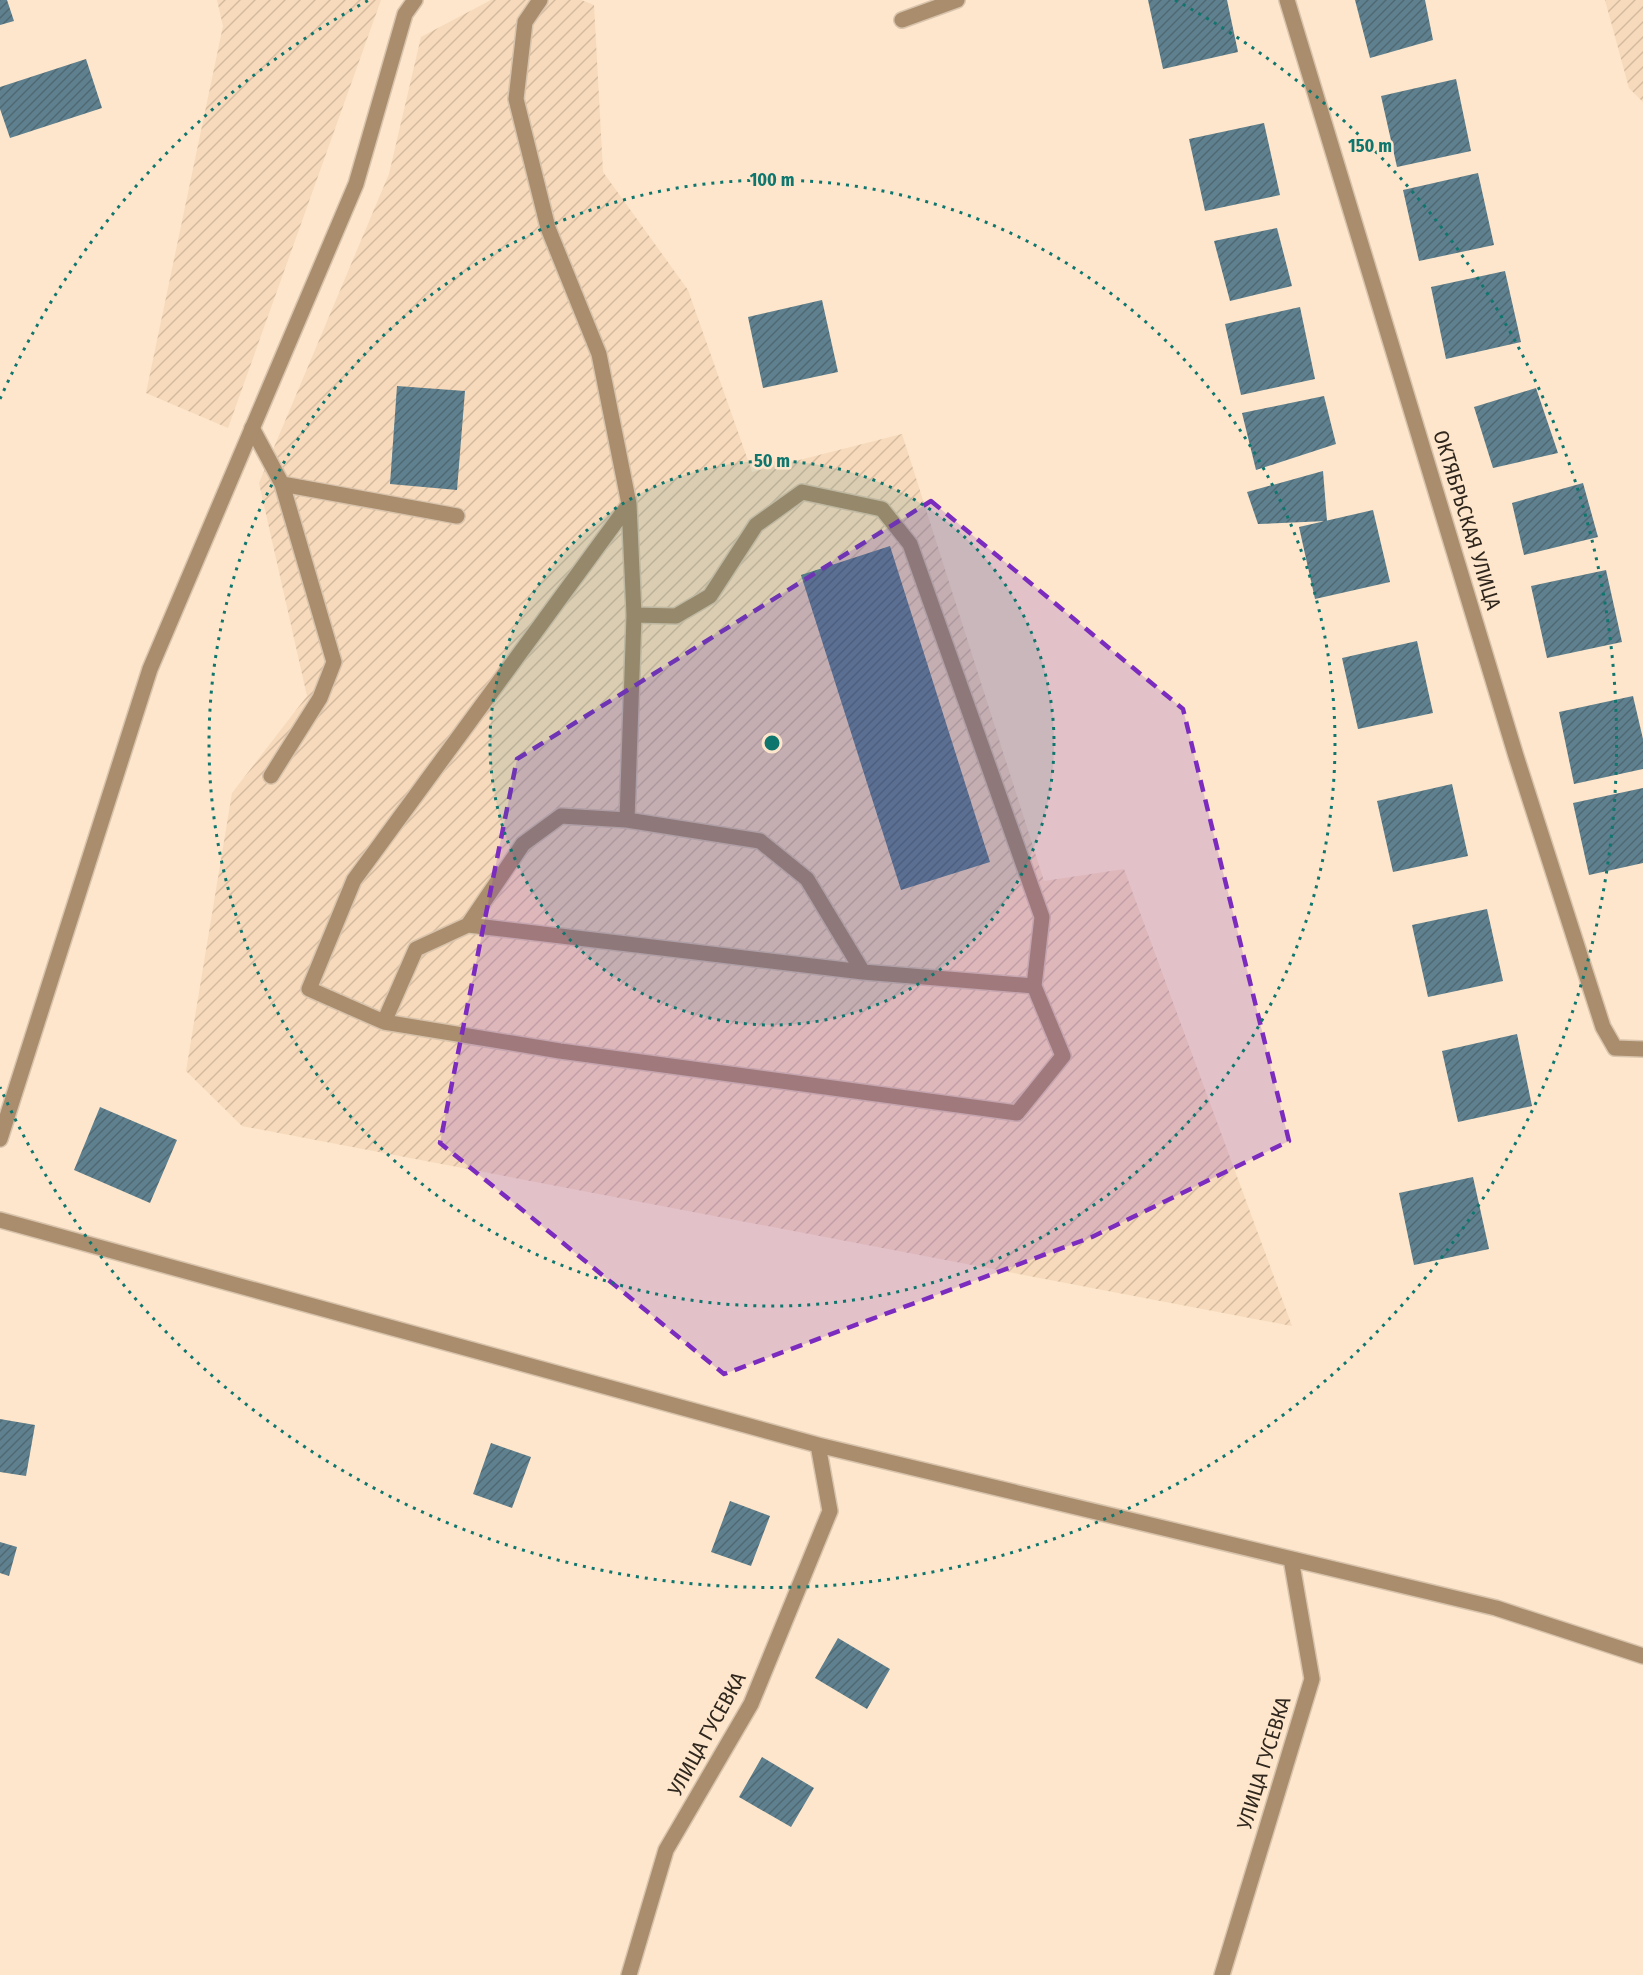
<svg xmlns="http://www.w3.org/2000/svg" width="1643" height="1975" font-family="'Fira Sans Condensed',sans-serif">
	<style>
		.industrial { fill: url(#industrial-furrows) }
		.building { fill: url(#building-hatch) }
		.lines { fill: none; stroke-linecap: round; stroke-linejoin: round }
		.lane-casing { stroke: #d8c3ac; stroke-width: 18 }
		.street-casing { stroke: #d8c3ac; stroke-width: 18 }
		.lane { stroke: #a98d6c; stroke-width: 15 }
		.street { stroke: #a98d6c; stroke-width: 15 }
		.marked { fill: #7b2cbf; fill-opacity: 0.2; stroke: #7b2cbf; stroke-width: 4.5; stroke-dasharray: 12 8; stroke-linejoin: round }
		.ring { fill: none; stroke: #0f766e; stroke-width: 3; stroke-dasharray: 3 6 }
		.labels { text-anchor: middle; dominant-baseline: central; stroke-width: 5; stroke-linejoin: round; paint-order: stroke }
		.street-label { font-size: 21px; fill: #2f261d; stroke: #fde6cb }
		.centre { fill: #0f766e; stroke: #fde6cb; stroke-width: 3 }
		.ring-label { font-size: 18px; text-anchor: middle; font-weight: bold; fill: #0f766e; stroke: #fde6cb; stroke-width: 5; stroke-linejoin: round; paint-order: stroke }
	</style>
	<defs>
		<pattern id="industrial-furrows" width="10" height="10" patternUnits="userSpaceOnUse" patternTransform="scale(1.5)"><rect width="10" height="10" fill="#f7dabb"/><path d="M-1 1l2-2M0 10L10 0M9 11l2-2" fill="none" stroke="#d4bba0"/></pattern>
		<pattern id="building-hatch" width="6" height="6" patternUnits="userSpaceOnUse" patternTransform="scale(1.5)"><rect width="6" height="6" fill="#5f808e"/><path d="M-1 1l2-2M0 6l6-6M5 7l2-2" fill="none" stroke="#4f6973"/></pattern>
	</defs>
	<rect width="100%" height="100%" fill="#fde6cb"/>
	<path class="industrial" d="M217,0H381L228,428L146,393L223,26Z
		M491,0H581L594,5L603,172L688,290L752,472L902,434L1044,881L1124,869L1292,1326L242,1126L186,1071L232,793L307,696L259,483L389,174L421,37Z
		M1605,0H1643V102L1629,88Z"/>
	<path class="building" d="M0,0H7L14,21L0,25Z
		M1148,0H1227L1238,52L1163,69Z
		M1355,0H1425L1433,40L1370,58Z
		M86,59L102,108L10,138L0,109V87Z
		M1456,79L1471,151L1397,167L1381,96Z
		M1264,123L1280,195L1205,211L1189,139Z
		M1478,173L1494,245L1419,261L1403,190Z
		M1277,228L1292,286L1230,301L1214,241Z
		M1505,271L1521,342L1446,359L1431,287Z
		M822,300L838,372L763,388L748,317Z
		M1300,307L1315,379L1241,395L1225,324Z
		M397,386L465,391L457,490L390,484Z
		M1536,388L1558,453L1493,468L1474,407Z
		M1324,396L1336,444L1256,470L1242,413Z
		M1323,471L1327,521L1258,524L1247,492Z
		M1583,483L1598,537L1524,555L1512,503Z
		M1373,510L1390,582L1315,599L1299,527Z
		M890,546L990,862L901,890L801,575Z
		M1606,570L1622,642L1547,658L1531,586Z
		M1417,641L1433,713L1358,729L1342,658Z
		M1633,696L1643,739V769L1574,784L1559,712Z
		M1452,784L1468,856L1393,872L1377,801Z
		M1643,788V863L1589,875L1573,803Z
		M1487,909L1503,981L1428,997L1412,925Z
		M1517,1034L1532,1106L1458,1122L1442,1051Z
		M100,1107L177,1140L150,1203L74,1170Z
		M1473,1177L1489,1249L1414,1265L1399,1193Z
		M0,1419L35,1425L26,1476L0,1472Z
		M491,1443L531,1457L512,1508L473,1494Z
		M730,1501L770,1516L751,1566L711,1552Z
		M0,1542L17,1547L9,1576L0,1573Z
		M838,1638L890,1669L867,1709L815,1678Z
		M762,1757L814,1788L791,1827L739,1797Z"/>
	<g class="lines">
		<defs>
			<path id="lane" d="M540,0L525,22L516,99L548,228L599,354L629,504L634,615L627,820
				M902,20L957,0
				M252,428L282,484L334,662L320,698L271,776
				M282,484L457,516
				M629,504L354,880L309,989L384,1022L560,1051L1017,1113L1063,1056L1034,986L1042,917L910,544L882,509L802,492L756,525L710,596L676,616L634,615
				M468,925L863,972L1034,986
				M384,1022L416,949L468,925L523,844L561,816L627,820L760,841L807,879L863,972"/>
			<path id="street" d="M1287,0L1516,756L1603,1027L1615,1048L1643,1049
				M0,1139L150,669L356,184L405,14L415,0
				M0,1220L818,1445L1496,1608L1643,1656
				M629,1975L666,1850L751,1704L830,1511L818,1445
				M1222,1975L1312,1679L1291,1559"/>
		</defs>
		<use href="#lane" class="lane-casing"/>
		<use href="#street" class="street-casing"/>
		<use href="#lane" class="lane"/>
		<use href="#street" class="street"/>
	</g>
	<path class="marked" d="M931,501L1183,709L1289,1141L1092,1237L724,1374L440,1143L517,759Z"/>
	<circle cx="772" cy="743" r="282" fill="#0f766e" fill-opacity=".12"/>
	<g class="ring">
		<circle cx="772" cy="743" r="282"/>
		<circle cx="772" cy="743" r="563"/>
		<path d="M0 399A845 845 0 0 1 369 0M1175 0A845 845 0 1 1 0 1087"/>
	</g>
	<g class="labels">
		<g class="street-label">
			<text transform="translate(1467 520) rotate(73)">ОКТЯБРЬСКАЯ УЛИЦА</text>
			<text transform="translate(707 1734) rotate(-61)">УЛИЦА ГУСЕВКА</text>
			<text transform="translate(1264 1763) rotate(-73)">УЛИЦА ГУСЕВКА</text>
		</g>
	</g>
	<circle cx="772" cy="743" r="9" class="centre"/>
	<g class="ring-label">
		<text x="1370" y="152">150 m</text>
		<text x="772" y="186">100 m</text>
		<text x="772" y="467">50 m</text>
	</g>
</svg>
